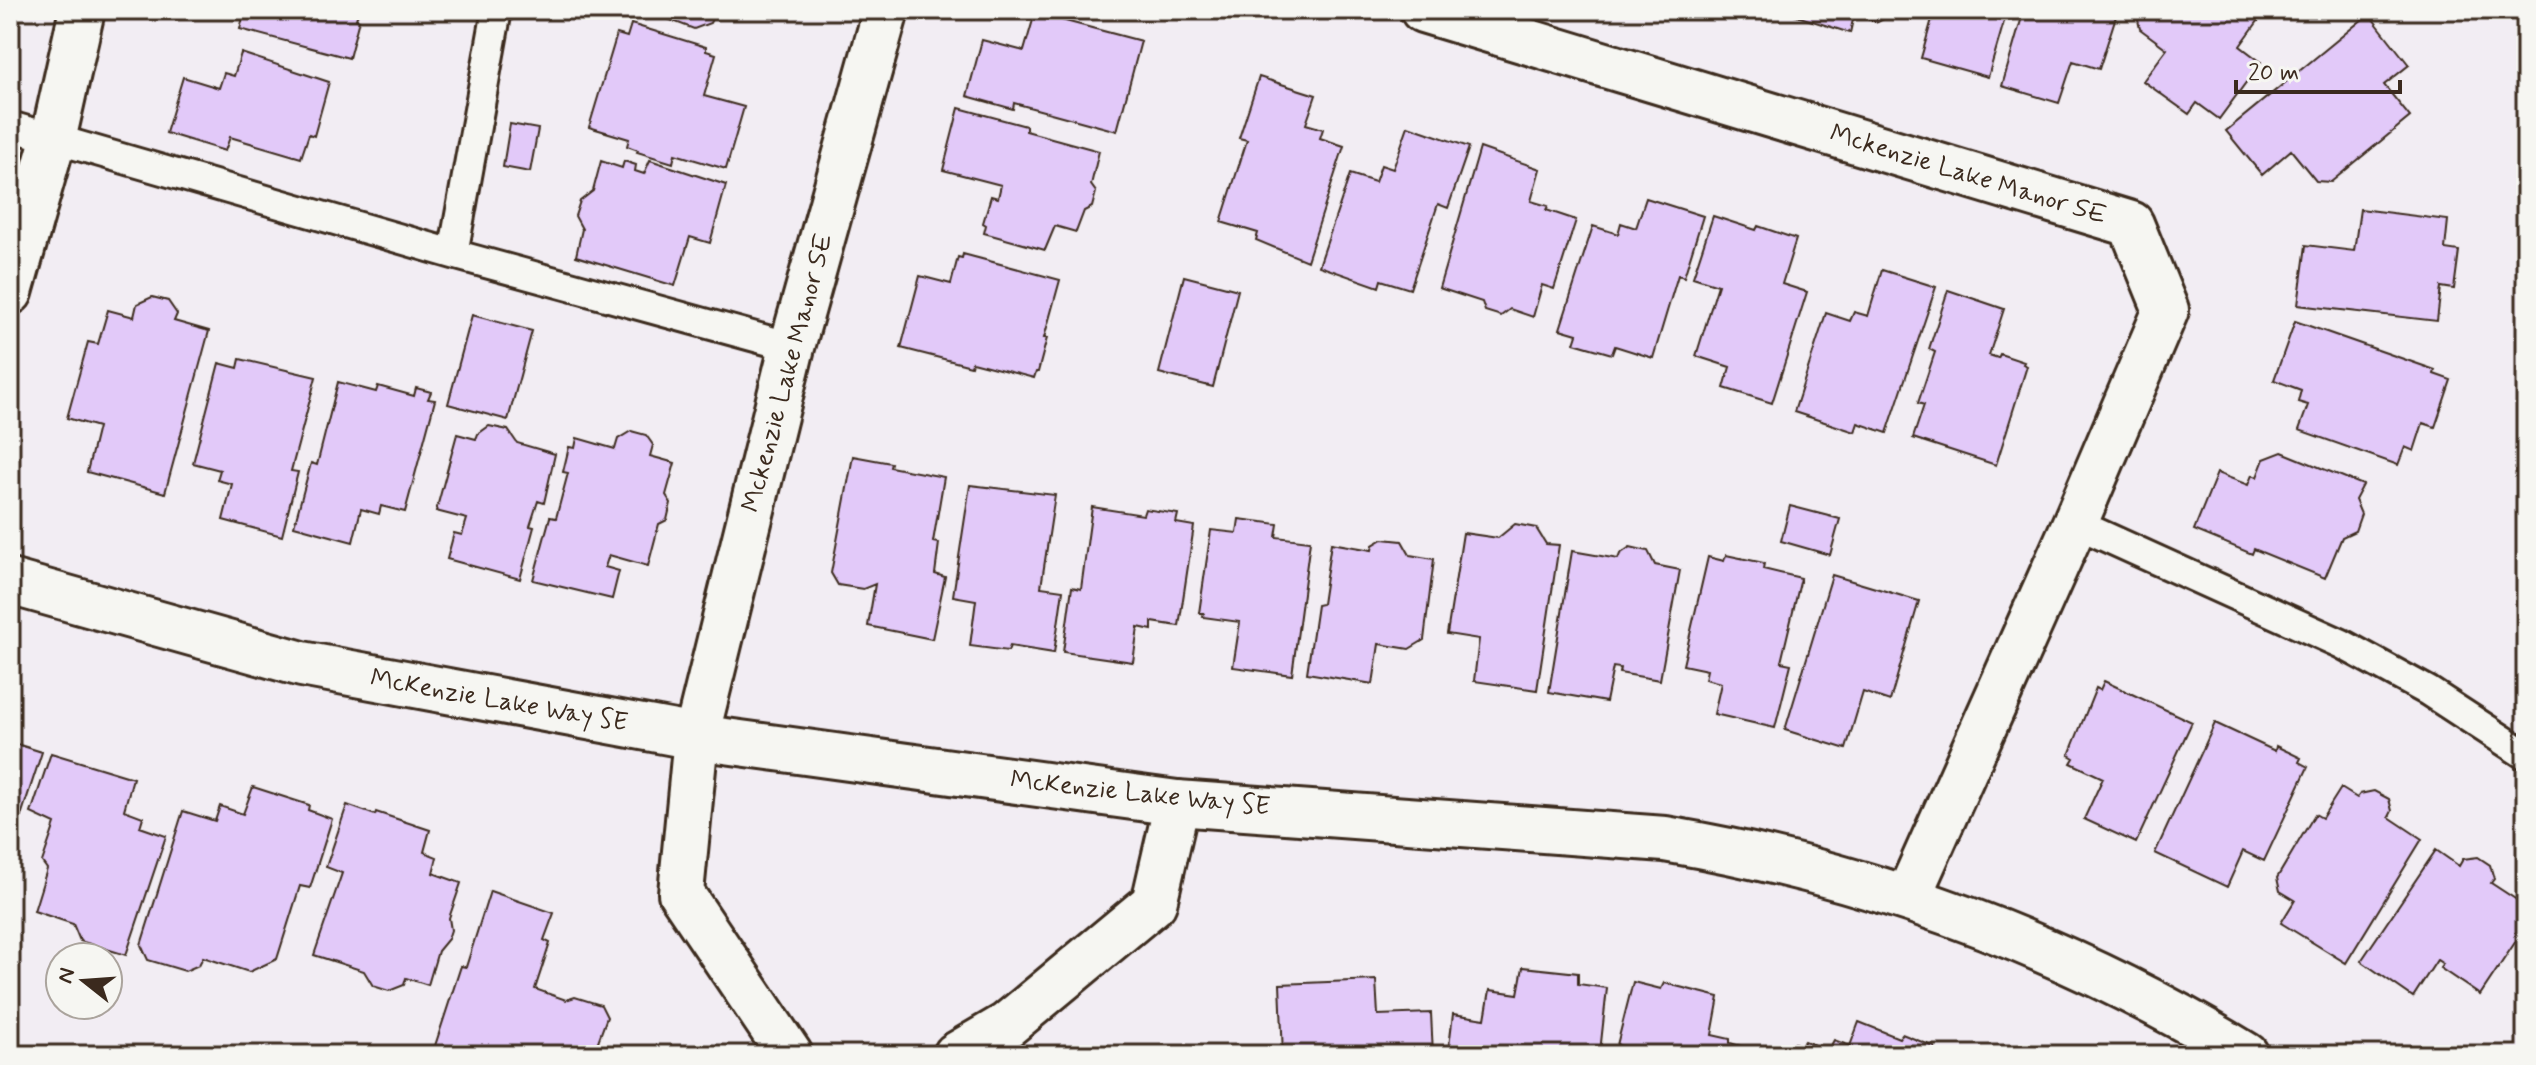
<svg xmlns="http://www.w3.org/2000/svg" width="2536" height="1065" font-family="Mynerve,sans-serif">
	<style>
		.building { fill: #e2c9f9; stroke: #3b2a1e; stroke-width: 2 }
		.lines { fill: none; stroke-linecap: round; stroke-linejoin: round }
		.service-casing { stroke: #3b2a1e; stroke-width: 34 }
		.minor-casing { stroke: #3b2a1e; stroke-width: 50 }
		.tertiary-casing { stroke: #3b2a1e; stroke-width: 50 }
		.service { stroke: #f6f6f2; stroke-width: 28 }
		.minor { stroke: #f6f6f2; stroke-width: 44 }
		.tertiary { stroke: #f6f6f2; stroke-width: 44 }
		.labels { text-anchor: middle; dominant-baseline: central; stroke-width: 6; stroke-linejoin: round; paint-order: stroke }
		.street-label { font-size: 26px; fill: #3b2a1e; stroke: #f6f6f2 }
	</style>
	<rect width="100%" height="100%" fill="#f2edf3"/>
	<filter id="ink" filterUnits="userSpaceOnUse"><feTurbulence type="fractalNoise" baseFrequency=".0125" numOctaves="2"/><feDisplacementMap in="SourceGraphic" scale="16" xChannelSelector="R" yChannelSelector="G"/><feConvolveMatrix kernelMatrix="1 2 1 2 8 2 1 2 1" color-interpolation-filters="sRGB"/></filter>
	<g filter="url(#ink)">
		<path class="building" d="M245,10H359L356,19L359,20L349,58L240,29Z
			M644,10H716L710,23L694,29Z
			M1778,10H1889L1887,17L1878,22L1854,15L1850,33Z
			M1912,10H2000L1999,13L2006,15L1988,77L1921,58L1932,19Z
			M2024,10H2118L2099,69L2073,61L2059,103L2002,86Z
			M2145,10H2266L2240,46L2261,62L2219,119L2197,103L2189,114L2143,81L2167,49L2140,29L2138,20Z
			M1035,13L1141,41L1117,131L1014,103L1013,109L967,96L982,40L1024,51Z
			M2369,14L2409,65L2384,85L2410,117L2331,182L2316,181L2291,150L2262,175L2226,131Z
			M631,24L706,47V51L716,54L704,96L744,107L726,169L675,154L673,163L637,152L638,150L627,146L629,139L589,127L617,34L627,37Z
			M241,53L329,82L314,136L309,134L301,158L230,137L225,151L166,133L183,77L219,88L224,73L234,76Z
			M1259,77L1316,95L1306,124L1323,129L1320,138L1344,146L1307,261L1256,240L1258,233L1221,222L1247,140L1239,138Z
			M959,108L1026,126V131L1099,151L1091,185L1096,192L1092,207L1084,211L1076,232L1055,226L1045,250L984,233L986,225L983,223L991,196L998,198L1001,185L943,170Z
			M510,124L538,129L530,172L503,167Z
			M1408,126L1469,147L1448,208L1438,204L1410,289L1381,280L1379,287L1319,266L1350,174L1375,182L1381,165L1393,169Z
			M1480,148L1540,169L1531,201L1548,206L1546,210L1576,220L1554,289L1542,285L1533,317L1510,309L1501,316L1485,311L1482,302L1439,288Z
			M650,160L726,185L710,243L690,237L675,286L576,256L582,229L575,216L580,201L593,191L601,161L622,168L624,161L636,165L635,171L644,174Z
			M1646,198L1703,216L1684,277L1678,275L1653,358L1615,346L1612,354L1574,343L1577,334L1560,329L1593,226L1618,234L1621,223L1636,228Z
			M2360,209L2448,220L2445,249L2459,251L2454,289L2441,287L2437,321L2298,305L2306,245L2354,251Z
			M1713,216L1756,230L1758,226L1796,239L1782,284L1807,292L1772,403L1724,388L1730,367L1696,356L1718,285L1693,277Z
			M963,254L1060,280L1044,338H1047L1038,372H1036L1034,378L972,362L971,366L901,348L920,276L951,284L958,257L962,258Z
			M1882,270L1936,287L1887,433L1858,423L1855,432L1794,412L1826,313L1850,321L1854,312L1868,316Z
			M1184,276L1238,290L1213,387L1159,373Z
			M1948,290L2004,309L1989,355L1998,358L2000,354L2024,362L2023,364L2027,366L1996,465L1913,438L1924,405L1918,403L1935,352L1929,349Z
			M152,297L168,301L177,314L174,321L209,331L165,493L87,472L98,427L67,418L88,342L98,344L108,310L134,317L137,304Z
			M472,315L532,331L508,420L448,404Z
			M2295,321L2435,370L2434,374L2451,380L2435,427L2423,423L2414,451L2405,447L2398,465L2299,430L2308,405L2298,402L2301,390L2274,380Z
			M240,359L316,377L291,471L298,472L282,536L223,520L232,484L217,480L220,470L193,463L219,363L238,368Z
			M338,382L376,392L378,386L414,396L416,388L431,392L428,399L435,400L405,512L381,506L379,514L361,509L353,542L294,526L311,463L317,465Z
			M489,426L508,430L517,443L555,454L544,503L538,501L530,526L534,527L520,579L447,559L454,533L462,535L467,519L436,511L457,434L476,439L478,434Z
			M631,431L646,435L653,445L650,456L675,463L666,495L671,503L667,520L659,524L648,566L609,555L605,567L619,571L612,599L533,580L550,517L556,518L568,473L563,472L569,447L575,448L577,438L615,449L618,439Z
			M2282,452L2363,485L2355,500L2361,514L2355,531L2342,537L2325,578L2254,549L2252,554L2194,530L2217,473L2248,485L2252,475L2257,477L2264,459Z
			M853,456L891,463L890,467L944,477L933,542L939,543L935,574L945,577L932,639L868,626L875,584L863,589L838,585L831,573Z
			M970,485L1055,495L1041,587L1063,590L1054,653L1010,646L1008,651L970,646L976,600L953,596Z
			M1790,506L1840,519L1830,555L1781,541Z
			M1092,507L1143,515L1145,509L1178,514L1176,523L1194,526L1179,626L1152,622V630L1138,627L1133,662L1063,652L1072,587L1081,589Z
			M1239,519L1278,524L1276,537L1310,541L1292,675L1233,667L1240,622L1203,617L1204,613H1199L1211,530L1237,533Z
			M1515,524L1536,528L1546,544L1559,545L1537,690L1474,681L1479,639L1447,634L1463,533L1498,538Z
			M1383,539L1402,541L1410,555L1434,559L1424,640L1409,649L1379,644L1373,684L1307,673L1317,605L1322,604L1331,543L1372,550L1373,545Z
			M1630,547L1648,551L1655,565L1680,570L1660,680L1619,673L1620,668L1613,667L1606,702L1549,692L1572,551L1618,559L1620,554Z
			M1726,555L1764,563L1763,569L1801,578L1781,662L1791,664L1775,728L1714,714L1721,683L1705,679L1707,670L1683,665L1708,557L1724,561Z
			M1832,575L1919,601L1890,701L1863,692L1846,749L1785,730Z
			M2104,681L2192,722L2136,843L2084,819L2103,778L2071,763L2074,758L2069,755L2096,688L2100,690Z
			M2215,723L2275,751L2276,746L2301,758L2299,762L2308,767L2264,861L2243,851L2227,887L2155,853Z
			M10,742L42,752L20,819L10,817Z
			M51,753L133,778L124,810L143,817L140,827L166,836L126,955L80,941L73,924L34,911L47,869L42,862L55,824L31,813Z
			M253,787L309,805L308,810L332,819L310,888L300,886L277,959L249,972L203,957L199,965L185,971L148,960L141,945L183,811L215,821L220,806L243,814Z
			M2341,788L2357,798L2360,794L2374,791L2389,799L2392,811L2389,817L2422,839L2346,963L2281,923L2295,900L2280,891L2277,878L2315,814L2322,818Z
			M347,805L375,815L376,812L430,830L424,852L437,857L433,873L461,883L449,918L451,930L448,939L438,951L428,985L406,978L404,985L389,991L373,986L364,971L314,955L342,873L326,867Z
			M2436,850L2459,866L2463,859L2478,857L2490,865L2494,879L2491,883L2526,906V926L2480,995L2440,968L2443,964L2437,960L2413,997L2361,961Z
			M490,891L554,913L544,940L550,943L535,989L566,1000L575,997L601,1005L607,1017L593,1055H432L461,966L466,967Z
			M1523,967L1578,973V984L1607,988L1600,1052L1583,1049L1582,1055H1448L1453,1014L1485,1019L1490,990L1518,994Z
			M1376,980L1378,1015L1431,1013L1433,1055H1283L1280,984Z
			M1633,982L1661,989L1664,983L1719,997L1712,1035L1730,1039V1043L1755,1050L1757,1055H1636L1638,1050L1617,1045Z
			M1859,1022L1899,1038L1902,1034L1935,1047L1932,1055H1790L1795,1043L1801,1046L1805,1041L1828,1051L1834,1040L1850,1046Z"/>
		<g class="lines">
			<defs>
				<path id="service" d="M10,126L453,254L792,347
					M453,254L497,10
					M2075,523L2342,644L2428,691L2526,755"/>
				<path id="minor" d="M1423,10L2131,224L2166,310L2075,523L1908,897
					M10,292L53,140L82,10
					M790,1055L681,893L696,737L792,347L886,10
					M956,1055L1007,1025L1154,903L1177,803"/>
				<path id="tertiary" d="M10,582L302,664L696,737L1177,803L1665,839C1872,874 2067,946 2246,1055"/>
			</defs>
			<use href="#service" class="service-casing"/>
			<use href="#minor" class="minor-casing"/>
			<use href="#tertiary" class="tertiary-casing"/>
			<use href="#service" class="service"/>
			<use href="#minor" class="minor"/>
			<use href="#tertiary" class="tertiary"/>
		</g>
	</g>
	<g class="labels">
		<g class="street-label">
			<text transform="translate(1968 175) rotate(17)">Mckenzie Lake Manor SE</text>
			<text transform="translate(788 373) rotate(-75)">Mckenzie Lake Manor SE</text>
			<text transform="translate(499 701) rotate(10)">McKenzie Lake Way SE</text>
			<text transform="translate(1140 794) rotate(6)">McKenzie Lake Way SE</text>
		</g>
	</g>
	<rect width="2536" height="1065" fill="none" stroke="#f6f6f2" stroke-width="40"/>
	<rect x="20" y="20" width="2496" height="1025" fill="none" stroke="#3b2a1e" stroke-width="3" filter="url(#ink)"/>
	<g transform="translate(84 981) rotate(287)"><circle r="38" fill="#f6f6f2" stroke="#aba49d" stroke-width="2"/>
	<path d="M0-6L14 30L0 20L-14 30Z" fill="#3b2a1e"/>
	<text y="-12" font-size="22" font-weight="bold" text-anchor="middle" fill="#3b2a1e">N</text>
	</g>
	<path d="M2236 80v12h164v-12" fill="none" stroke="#3b2a1e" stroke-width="4"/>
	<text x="2248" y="80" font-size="24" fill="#3b2a1e" stroke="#f6f6f2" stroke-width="6" paint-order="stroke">20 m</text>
</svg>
